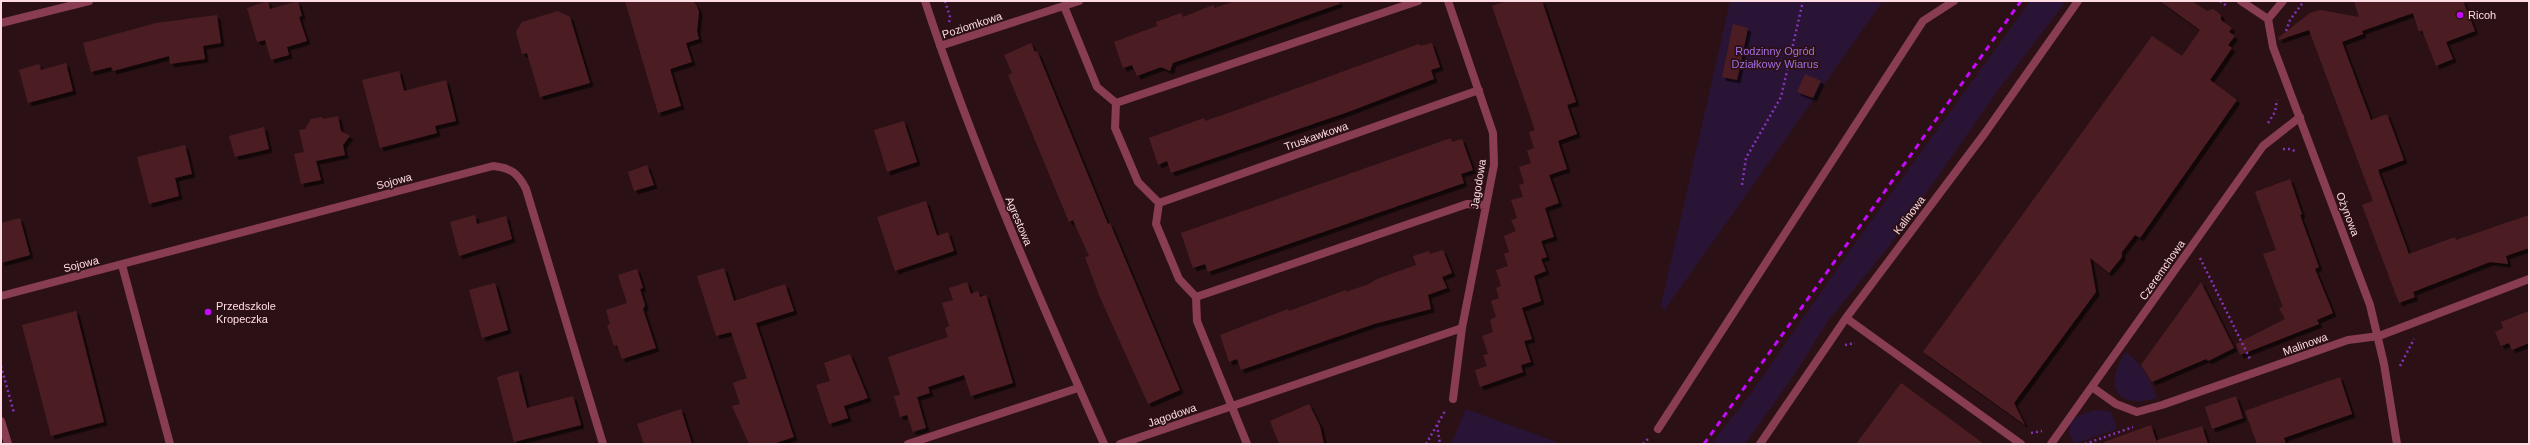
<svg xmlns="http://www.w3.org/2000/svg" width="2530" height="445" font-family="Arial,sans-serif">
	<style>
		.green { fill: #291435 }
		.building { fill: #4c1d23; filter: url(#shadow) }
		.lines { fill: none; stroke-linecap: round; stroke-linejoin: round }
		.path { stroke: #8732bc; stroke-width: 2.5; stroke-dasharray: 2 3; stroke-linecap: butt }
		.service { stroke: #893d53; stroke-width: 8 }
		.minor { stroke: #893d53; stroke-width: 8 }
		.rail { stroke: #c50afc; stroke-width: 3; stroke-dasharray: 6 5; stroke-linecap: butt }
		.poi-dot { fill: #c50afc; stroke: #2b1115; stroke-width: 1.5 }
		.labels { text-anchor: middle; dominant-baseline: central; stroke-width: 3.5; stroke-linejoin: round; paint-order: stroke }
		.poi-label { font-size: 11px; fill: #ffdbe3; stroke: #2b1115; text-anchor: start }
		.street-label { font-size: 11px; fill: #ffdbe3; stroke: #2b1115 }
		.park-label { font-size: 11px; fill: #9f6ee2; stroke: #2b1115 }
	</style>
	<defs>
		<filter id="shadow"><feDropShadow dx="3.5" dy="3.5" stdDeviation="0" flood-color="#0009"/></filter>
	</defs>
	<rect width="100%" height="100%" fill="#2b1115"/>
	<path class="green" d="M1730,1H1883L1664,311L1661,305Z
		M2030,1H2066L1999,89L1890,245L1828,321L1794,375L1745,444H1711L1751,393L1851,249Z
		M2126,352C2142,364 2151,379 2157,398C2117,410 2102,386 2126,352Z
		M1466,409L1562,444H1451Z
		M2099,410L2111,412L2117,429L2074,444C2072,440 2069,435 2069,431C2068,417 2088,411 2099,410Z"/>
	<path class="building" d="M268,1L270,9L298,1L302,16L299,17L307,41L287,47L289,55L271,60L265,40L257,42L247,8Z
		M625,1H693L697,6L699,12L697,31L699,39L686,43L692,62L670,69L681,106L658,113Z
		M1235,1H1339V4L1173,63L1170,71L1161,67L1137,76L1132,65L1123,68L1114,42L1157,26L1156,22L1181,13L1183,17L1213,5L1215,8Z
		M1506,1H1542L1576,102L1567,105L1577,134L1558,141L1567,169L1549,175L1559,203L1545,208L1554,237L1541,241L1547,257L1541,259L1546,271L1534,276L1541,301L1522,308L1532,339L1524,341L1531,362L1521,365L1523,372L1480,387L1475,370L1487,366L1483,355L1488,354L1482,336L1493,332L1490,320L1496,317L1491,301L1499,298L1496,288L1501,286L1496,270L1508,266L1504,254L1509,252L1504,236L1516,231L1511,220L1517,218L1511,200L1523,197L1519,185L1524,183L1519,167L1531,163L1527,151L1534,148L1529,132L1535,130L1492,6Z
		M2160,1H2192L2207,11L2213,9L2221,15V20L2232,28L2229,32L2235,36L2228,45L2232,48L2210,80L2237,100L2140,238L2135,235L2122,252V257L2109,273L2090,258L2096,292L2014,403L2025,425L1923,352L2152,36L2182,56L2200,30Z
		M2354,1H2463L2475,31L2446,42L2453,59L2436,66L2422,30L2419,32L2413,13L2362,31L2363,34L2342,42L2371,120L2387,114L2404,160L2378,170L2409,254L2455,237L2456,240L2529,215V248L2506,256L2508,264L2490,262L2413,292L2415,297L2399,303L2362,205L2373,201L2309,30L2279,40L2278,38L2310,13L2320,10L2359,17Z
		M558,11L570,17L590,83L540,97L527,53L522,54L516,32L522,22Z
		M217,15L221,43L203,46L205,59L170,64L169,56L113,71L111,67L91,72L83,43L156,23Z
		M1733,24L1748,28L1737,80L1722,77Z
		M1031,43L1035,52L1037,51L1108,224L1110,223L1180,390L1148,404L1099,295L1085,257L1089,256L1073,220L1069,222L1008,75L1012,73L1004,55Z
		M1432,43L1440,67L1431,70L1434,79L1348,112L1171,173L1167,161L1158,165L1149,138L1204,118L1205,121L1234,111L1419,44L1420,46Z
		M66,63L73,91L28,103L19,70L39,64L41,70Z
		M399,71L404,91L446,80L456,121L435,126L437,133L380,148L362,80Z
		M1805,74L1821,81L1813,98L1797,92Z
		M338,116L341,131L350,136L343,145L345,155L316,161L321,180L301,184L294,154L304,152L299,130L305,129L311,119L321,117L324,119Z
		M904,121L917,162L887,172L874,130Z
		M264,127L269,149L235,157L229,136Z
		M1451,138L1452,142L1462,139L1473,170L1461,174L1464,183L1208,272L1205,264L1193,268L1181,233Z
		M185,145L192,174L175,178L179,196L149,204L137,157Z
		M647,165L654,185L634,191L628,172Z
		M2290,179L2302,214L2300,215L2319,267L2315,269L2333,313L2317,320L2319,324L2240,355L2236,344L2285,319L2279,308L2283,307L2263,254L2276,250L2255,192Z
		M926,201L937,236L948,232L954,251L895,271L877,217Z
		M475,215L477,224L506,216L512,239L459,256L450,222Z
		M20,218L30,255L1,263V223Z
		M1443,250L1452,273L1442,277L1447,288L1428,295L1431,309L1374,324L1241,370L1237,359L1229,362L1220,335L1288,309L1289,311L1346,290V292L1369,284L1377,279L1416,265L1413,256L1429,251L1430,254Z
		M724,268L734,301L785,284L794,311L756,323L794,437L773,444H749L732,406L740,404L733,383L747,378L731,332L716,336L697,276Z
		M637,269L643,288L640,289L645,305L643,309L656,348L622,359L617,345L614,346L607,325L610,324L606,310L627,303L618,275Z
		M967,282L971,294L978,291L980,297L986,295L1013,383L971,396L964,375L928,387L930,393L917,397L926,428L913,432L907,415L900,417L894,396L900,395L888,357L948,337L945,328L949,326L942,303L953,300L949,288Z
		M2201,282L2234,348L2208,361L2206,359L2152,382L2141,365Z
		M495,283L508,330L482,338L469,290Z
		M76,311L104,422L51,436L22,325Z
		M2529,311V343L2512,350L2509,343L2501,346L2495,332L2503,328L2501,322Z
		M850,354L868,398L844,406L848,418L829,424L816,385L830,381L824,363Z
		M518,371L527,408L573,396L581,425L514,442L497,377Z
		M2340,377L2352,414L2284,438L2286,444H2257L2245,411Z
		M1901,383L1957,424L1984,444H1856Z
		M2236,396L2243,418L2212,429L2205,407Z
		M1309,404L1320,426L1324,444H1279L1270,421Z
		M681,409L692,444H644L637,424Z
		M2151,425L2157,443V440L2202,426L2208,444H2104V442Z"/>
	<g class="lines">
		<path class="path" d="M945,1L950,17L949,23
			M2220,1L2227,6
			M2286,31L2290,20L2304,1
			M2268,123L2275,112L2277,100
			M2283,149H2290L2297,152
			M1742,185L1746,158L1781,97L1803,1
			M2200,258L2250,359
			M1845,345L1855,343
			M1,366L14,413
			M2400,366L2414,339
			M1437,425L1440,444
			M2031,433L2042,431
			M1426,444L1445,411
			M1643,444L1648,439
			M2085,444L2133,427"/>
		<path class="service" d="M1,23L89,1
			M122,265L170,444
			M1658,429L1923,21L1954,1
			M908,444L1078,388"/>
		<path class="minor" d="M925,1C975,153 1039,298 1104,444
			M1448,1L1493,133L1494,165L1462,328L1453,399
			M2241,1L2268,19
			M2283,1L2268,19L2273,47L2370,305L2384,364L2397,444
			M1064,6L1097,87L1116,103L1115,128L1138,182L1159,203L1156,224L1179,279L1196,297L1197,321L1247,444
			M940,46L1079,1
			M1116,103L1418,1
			M1159,203L1479,90
			M1,296L493,166C511,168 518,173 526,189L603,444
			M1196,297L1467,204L1486,205
			M1846,318L2021,444
			M2092,387L2116,404L2137,412L2162,405L2348,340L2379,336L2529,279
			M1,421L8,444
			M1120,444L1462,328
			M1760,444L1846,318L1985,133L2078,1
			M2051,444L2263,146L2300,117"/>
		<path class="rail" d="M1704,444L2021,1"/>
	</g>
	<g class="poi-dot">
		<circle cx="2460" cy="15" r="4"/>
		<circle cx="208" cy="312" r="4"/>
	</g>
	<g class="labels">
		<g class="poi-label">
			<text x="2468" y="15">Ricoh</text>
			<text x="216" y="306">Przedszkole<tspan x="216" dy="13">Kropeczka</tspan></text>
		</g>
		<g class="street-label">
			<text transform="translate(972 25) rotate(-18)">Poziomkowa</text>
			<text transform="translate(1316 136) rotate(-19)">Truskawkowa</text>
			<text transform="translate(394 181) rotate(-15)">Sojowa</text>
			<text transform="translate(1478 184) rotate(-81)">Jagodowa</text>
			<text transform="translate(2348 214) rotate(69)">Ożynowa</text>
			<text transform="translate(1909 215) rotate(-53)">Kalinowa</text>
			<text transform="translate(1019 221) rotate(67)">Agrestowa</text>
			<text transform="translate(81 264) rotate(-14)">Sojowa</text>
			<text transform="translate(2162 270) rotate(-55)">Czeremchowa</text>
			<text transform="translate(2305 344) rotate(-20)">Malinowa</text>
			<text transform="translate(1172 415) rotate(-19)">Jagodowa</text>
		</g>
		<g class="park-label">
			<text x="1775" y="51">Rodzinny Ogród<tspan x="1775" dy="13">Działkowy Wiarus</tspan></text>
		</g>
	</g>
	<rect width="2530" height="445" fill="none" stroke="#ffdbe3" stroke-width="4"/>
</svg>
